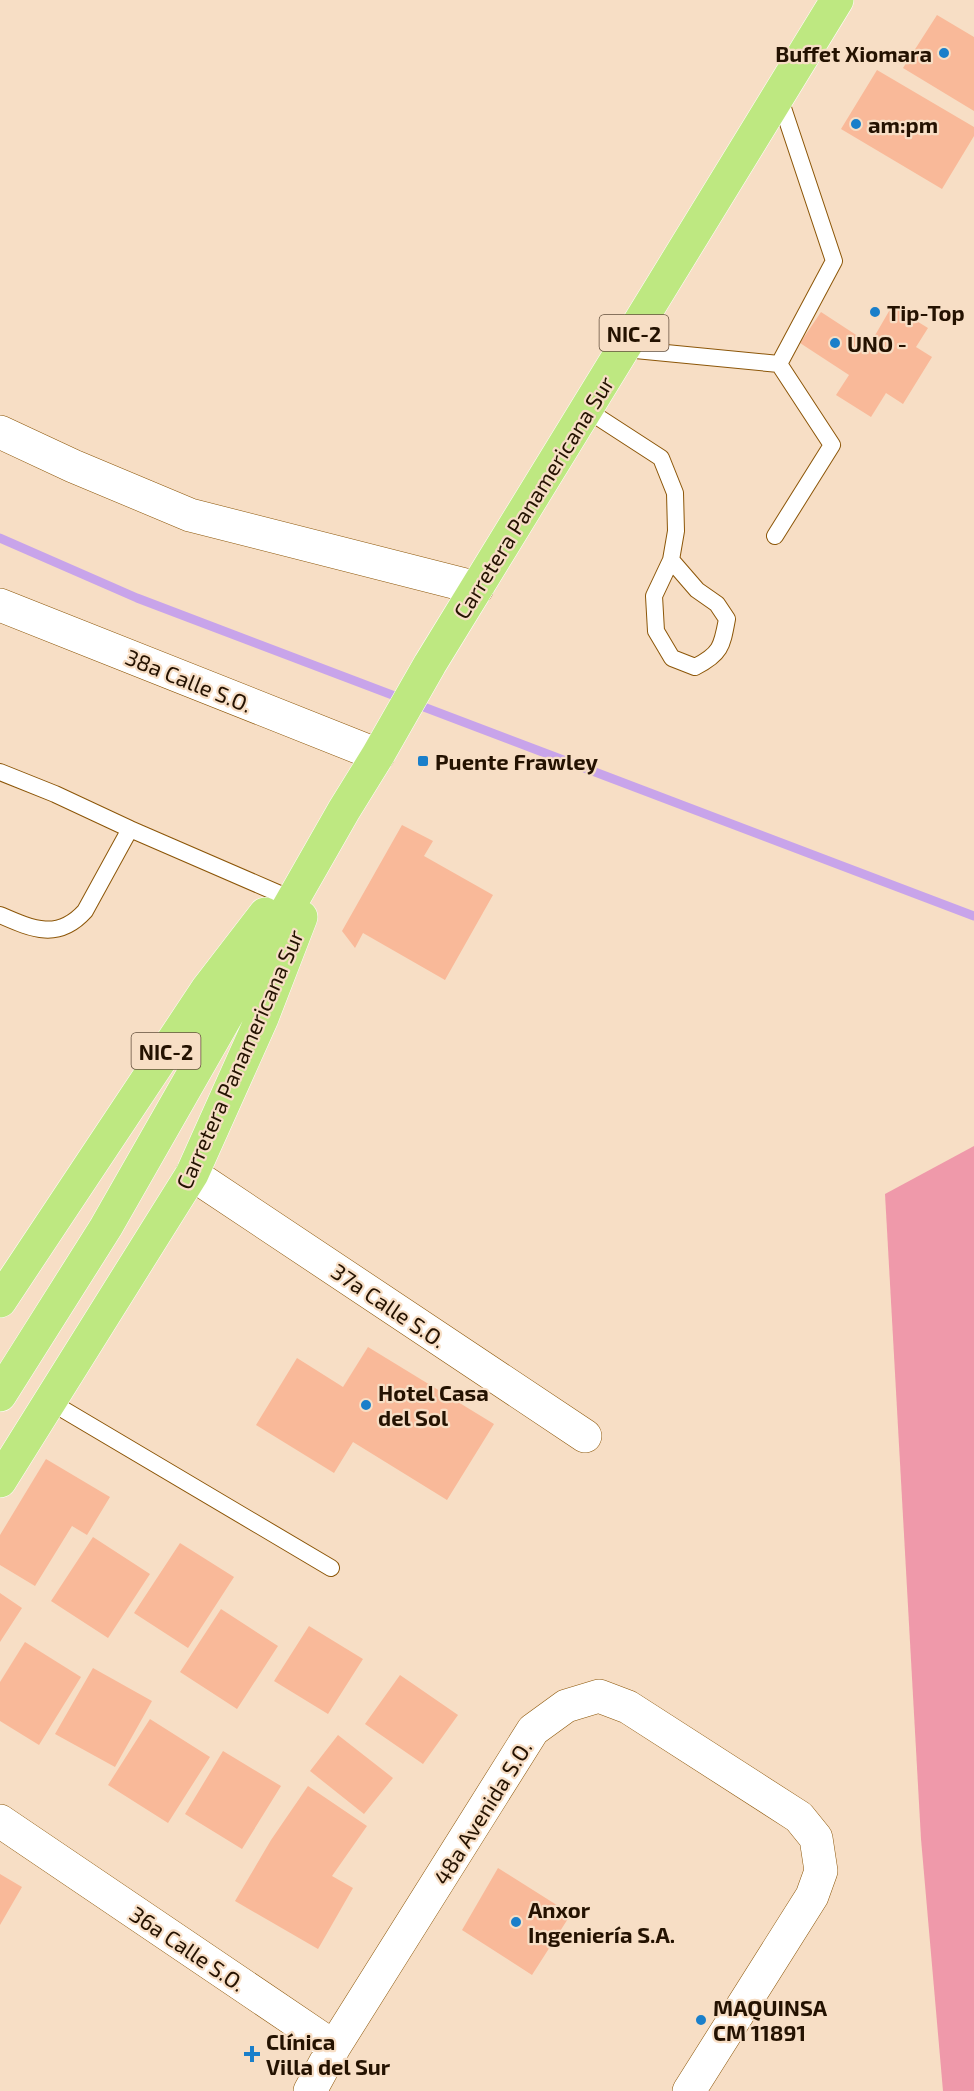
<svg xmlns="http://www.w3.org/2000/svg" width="974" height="2091" font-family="'Exo 2',sans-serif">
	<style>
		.forest { fill: #ef99aa }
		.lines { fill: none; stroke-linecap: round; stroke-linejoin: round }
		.stream { stroke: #c8a4ea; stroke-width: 9 }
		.building { fill: #f9b999 }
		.lane-casing { stroke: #8c5608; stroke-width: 18 }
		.street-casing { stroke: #8c5608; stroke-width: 34 }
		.highway-casing { stroke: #fff; stroke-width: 34 }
		.lane { stroke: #fff; stroke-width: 16 }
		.street { stroke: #fff; stroke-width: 33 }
		.highway { stroke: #bee881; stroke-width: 33 }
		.poi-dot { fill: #1a7fca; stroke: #f7dec5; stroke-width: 2 }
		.labels { text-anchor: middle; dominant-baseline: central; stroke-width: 4.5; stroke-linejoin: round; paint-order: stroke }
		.shield { fill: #f7dec5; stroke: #634f3c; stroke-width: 1.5 }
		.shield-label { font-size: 21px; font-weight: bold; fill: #241201 }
		.poi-label { font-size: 22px; font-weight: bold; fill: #241201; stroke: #f7dec5; text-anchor: start }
		.street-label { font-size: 22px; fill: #241201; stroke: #f7dec5 }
	</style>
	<rect width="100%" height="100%" fill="#f7dec5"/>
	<path class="forest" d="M974,1146V2091H943L921,1839L885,1194Z"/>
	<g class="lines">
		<path class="stream" d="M0,538L137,598L974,916"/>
	</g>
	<path class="building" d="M937,15L974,37V111L903,68Z
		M877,70L974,127V136L942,189L841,129Z
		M892,306L928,328L916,347L932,357L903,404L886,393L871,417L836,395L849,375L800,343L821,312L870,344Z
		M402,825L433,841L424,856L493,895L445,980L363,933L355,948L342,931Z
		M368,1347L494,1424L447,1500L353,1442L334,1473L256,1425L297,1358L343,1387Z
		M46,1459L110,1497L87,1535L72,1526L35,1586L0,1565V1535Z
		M93,1537L150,1574L108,1638L51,1601Z
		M180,1543L234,1577L188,1648L134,1613Z
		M0,1593L22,1608L0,1642Z
		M221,1609L278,1646L237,1709L180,1672Z
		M309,1626L363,1659L328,1714L274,1681Z
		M25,1642L81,1677L39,1745L0,1721V1682Z
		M93,1668L152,1701L115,1767L55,1734Z
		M400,1675L458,1715L423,1764L365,1724Z
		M150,1719L210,1757L168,1823L108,1785Z
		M338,1735L393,1778L364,1814L310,1771Z
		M223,1751L281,1786L242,1849L185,1814Z
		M308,1786L367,1826L332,1876L353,1888L318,1949L235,1901L271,1840Z
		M498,1868L571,1914L532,1975L462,1930Z
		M0,1874L22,1887L0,1925Z"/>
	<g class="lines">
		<defs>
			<path id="lane" d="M625,349L779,364L834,261L779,96
				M587,410L661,458L675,493L676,531L671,560L654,596L656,631L672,658L695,667C721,654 722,646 727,619L717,604L697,590L671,560
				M775,536L832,445L779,364
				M0,772L55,794L130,829L280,894
				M0,915C32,929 58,941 85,911L130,829
				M49,1401L331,1568"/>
			<path id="street" d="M0,432L73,466L190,515L477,588
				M0,605L378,755
				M192,1174L585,1436
				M0,1821L334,2047
				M310,2091L334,2047L533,1730L566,1706L599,1696L628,1707L799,1817L816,1838L821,1871L812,1896L689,2091"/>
			<path id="highway" d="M0,1301L208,988L265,914
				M0,1395L106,1227L344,810L378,755L430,664L837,0
				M0,1481L192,1174L262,1018L301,917"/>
		</defs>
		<use href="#lane" class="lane-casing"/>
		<use href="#street" class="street-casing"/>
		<use href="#highway" class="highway-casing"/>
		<use href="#lane" class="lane"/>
		<use href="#street" class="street"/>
		<use href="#highway" class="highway"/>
	</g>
	<g class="poi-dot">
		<circle cx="944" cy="53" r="6"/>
		<circle cx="856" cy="124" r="6"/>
		<circle cx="875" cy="312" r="6"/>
		<circle cx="835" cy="343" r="6"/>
		<rect x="417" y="755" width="12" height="12" rx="3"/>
		<circle cx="366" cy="1405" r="6"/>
		<circle cx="516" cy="1922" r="6"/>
		<circle cx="701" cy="2020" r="6"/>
		<path d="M249 2045h6v6h6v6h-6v6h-6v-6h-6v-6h6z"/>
	</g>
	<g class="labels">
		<g class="shield">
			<rect x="599.5" y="315" width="69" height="36" rx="4.5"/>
			<rect x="131.5" y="1033" width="69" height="36" rx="4.5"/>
		</g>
		<g class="shield-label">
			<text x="634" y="333">NIC-2</text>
			<text x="166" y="1051">NIC-2</text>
		</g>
		<g class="poi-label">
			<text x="932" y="53" text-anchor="end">Buffet Xiomara</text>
			<text x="868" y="124">am:pm</text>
			<text x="887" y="312">Tip-Top</text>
			<text x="847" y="343">UNO -</text>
			<text x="435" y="761">Puente Frawley</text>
			<text x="378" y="1392">Hotel Casa<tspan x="378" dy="25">del Sol</tspan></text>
			<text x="528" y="1909">Anxor<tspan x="528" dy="25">Ingeniería S.A.</tspan></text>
			<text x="713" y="2007">MAQUINSA<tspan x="713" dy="25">CM 11891</tspan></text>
			<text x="266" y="2041">Clínica<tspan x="266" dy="25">Villa del Sur</tspan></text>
		</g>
		<g class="street-label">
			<text transform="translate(533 497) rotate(-58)">Carretera Panamericana Sur</text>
			<text transform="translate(189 680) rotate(22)">38a Calle S.O.</text>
			<text transform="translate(239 1059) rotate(-66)">Carretera Panamericana Sur</text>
			<text transform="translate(389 1305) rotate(34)">37a Calle S.O.</text>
			<text transform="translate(482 1812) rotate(-58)">48a Avenida S.O.</text>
			<text transform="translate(188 1948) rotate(34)">36a Calle S.O.</text>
		</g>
	</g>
</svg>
